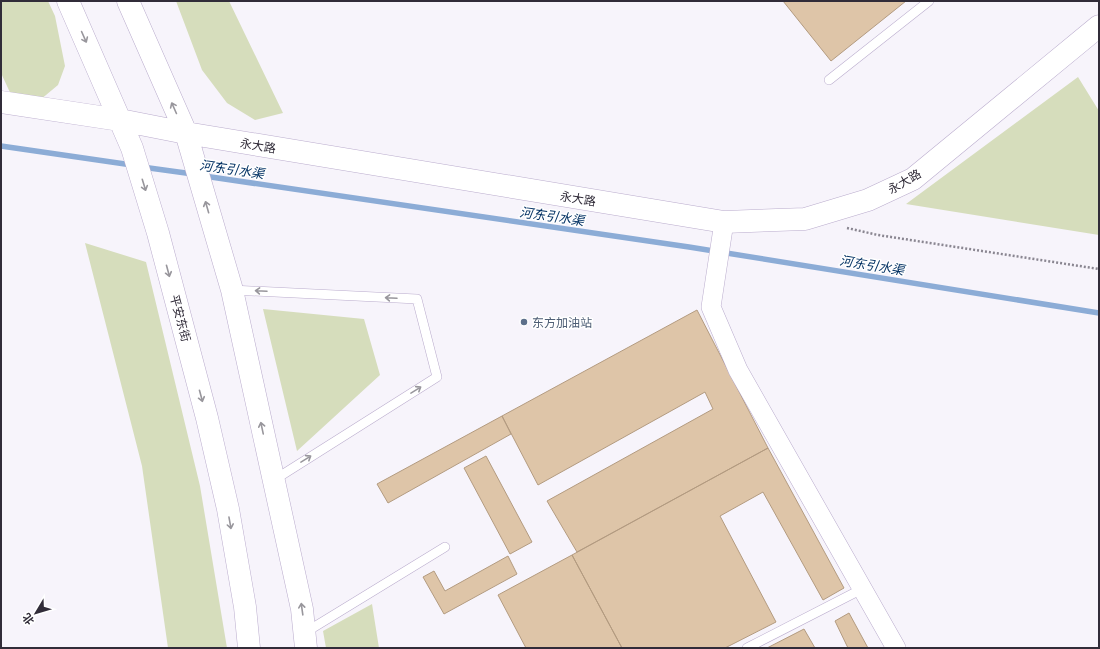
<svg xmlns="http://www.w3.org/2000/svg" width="1100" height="649" font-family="'Exo 2','Noto Sans SC',sans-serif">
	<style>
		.green { fill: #d6ddbc }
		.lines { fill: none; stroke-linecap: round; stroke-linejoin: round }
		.stream { stroke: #8cacd6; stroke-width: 5.5 }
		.building { fill: #dec5a8; stroke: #b39b80 }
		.lane-casing { stroke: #baaccd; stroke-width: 10 }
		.street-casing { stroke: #baaccd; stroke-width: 20 }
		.secondary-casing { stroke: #baaccd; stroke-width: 23 }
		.path { stroke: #8a8691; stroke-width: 2.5; stroke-dasharray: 2 2; stroke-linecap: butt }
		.lane { stroke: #fff; stroke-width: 9 }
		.street { stroke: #fff; stroke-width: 19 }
		.secondary { stroke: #fff; stroke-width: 22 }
		.oneway { stroke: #98969c }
		.service-dot { fill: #5c6f8a; stroke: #fff; stroke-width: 1.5 }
		.labels { text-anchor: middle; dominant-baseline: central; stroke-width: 3; stroke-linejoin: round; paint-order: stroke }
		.street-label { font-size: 12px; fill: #312c39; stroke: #fff }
		.service-label { font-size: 12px; fill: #4e5e75; stroke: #fff; text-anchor: start }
		.water-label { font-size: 13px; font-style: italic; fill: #043264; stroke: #fff }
	</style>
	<rect width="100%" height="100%" fill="#f7f4fb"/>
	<path class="green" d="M1,1H48L55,16L65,66L58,85L34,105L13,99L1,73Z
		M176,1H229L283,113L255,120L227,103L202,70Z
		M1078,77L1099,111V235L906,204Z
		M85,243L146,262L200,486L227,648H168L142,466Z
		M263,309L364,319L380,375L297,451Z
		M372,604L379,648H326L323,631Z"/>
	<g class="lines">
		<path class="stream" d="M1,146L132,165
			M142,167L193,174
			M204,176L689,247L1099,313"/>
	</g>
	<path class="building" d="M783,1H906L831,61Z
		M697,310L768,448L577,552L547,501L713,409L705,392L538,485L502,416Z
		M502,416L511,434L388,503L377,484Z
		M768,448L844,588L823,600L763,492L720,516L776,622L725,648H622L572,555Z
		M486,456L532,542L510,554L464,468Z
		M572,555L622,648H526L498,595Z
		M508,556L517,574L444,614L423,577L434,571L445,591Z
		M849,613L868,648H848L835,621Z
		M804,629L815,648H767Z"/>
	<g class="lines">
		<defs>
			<path id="lane" d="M829,80L929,1
				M232,290L417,299L437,377L274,480
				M306,632L445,547
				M747,648L862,589"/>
			<path id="street" d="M724,222L711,307L738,370L896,648"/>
			<path id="secondary" d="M68,1L132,148L158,233L207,418L228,509L245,607L249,648
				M128,1L186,133L232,290L302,609L306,648
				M1,102L120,120L186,133L724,222L805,219L868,200L913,179L1099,26"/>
		</defs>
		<use href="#lane" class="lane-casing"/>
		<use href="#street" class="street-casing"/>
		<use href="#secondary" class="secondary-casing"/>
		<path class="path" d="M847,228L878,235L1099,269"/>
		<use href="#lane" class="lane"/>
		<use href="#street" class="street"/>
		<use href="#secondary" class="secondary"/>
	</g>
	<defs><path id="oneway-shaft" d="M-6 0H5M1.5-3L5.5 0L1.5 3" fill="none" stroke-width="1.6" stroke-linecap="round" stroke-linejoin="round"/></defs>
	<g class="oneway">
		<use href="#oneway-shaft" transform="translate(84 37) rotate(66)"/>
		<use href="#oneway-shaft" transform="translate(174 108) rotate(-114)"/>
		<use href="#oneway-shaft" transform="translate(144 185) rotate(73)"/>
		<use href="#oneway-shaft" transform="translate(207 207) rotate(-106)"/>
		<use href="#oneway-shaft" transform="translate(168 271) rotate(75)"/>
		<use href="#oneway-shaft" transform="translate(261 291) rotate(-177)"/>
		<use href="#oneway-shaft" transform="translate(391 298) rotate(-177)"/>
		<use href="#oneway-shaft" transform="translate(416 390) rotate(-32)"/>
		<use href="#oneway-shaft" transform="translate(201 396) rotate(75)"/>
		<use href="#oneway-shaft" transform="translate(262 428) rotate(-102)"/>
		<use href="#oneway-shaft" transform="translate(306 459) rotate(-32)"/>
		<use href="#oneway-shaft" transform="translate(230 523) rotate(80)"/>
		<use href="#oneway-shaft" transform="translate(302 609) rotate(-98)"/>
	</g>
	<circle class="service-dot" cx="524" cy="322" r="4"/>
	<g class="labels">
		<g class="street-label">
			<text transform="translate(258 145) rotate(9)">永大路</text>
			<text transform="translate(904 181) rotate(-30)">永大路</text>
			<text transform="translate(578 198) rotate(9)">永大路</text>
			<text transform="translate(181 318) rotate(75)">平安东街</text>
		</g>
		<g class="service-label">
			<text x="532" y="322">东方加油站</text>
		</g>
		<g class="water-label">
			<text transform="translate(232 169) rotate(8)">河东引水渠</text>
			<text transform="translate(552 216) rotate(8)">河东引水渠</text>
			<text transform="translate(872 265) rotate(9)">河东引水渠</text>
		</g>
	</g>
	<rect width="1100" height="649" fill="none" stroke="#312c39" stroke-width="4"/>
	<g transform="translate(36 613) rotate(232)" stroke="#ffffff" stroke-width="3" paint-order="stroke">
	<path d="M0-3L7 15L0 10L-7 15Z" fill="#312c39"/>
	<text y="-6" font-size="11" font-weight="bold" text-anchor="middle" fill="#312c39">北</text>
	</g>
</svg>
